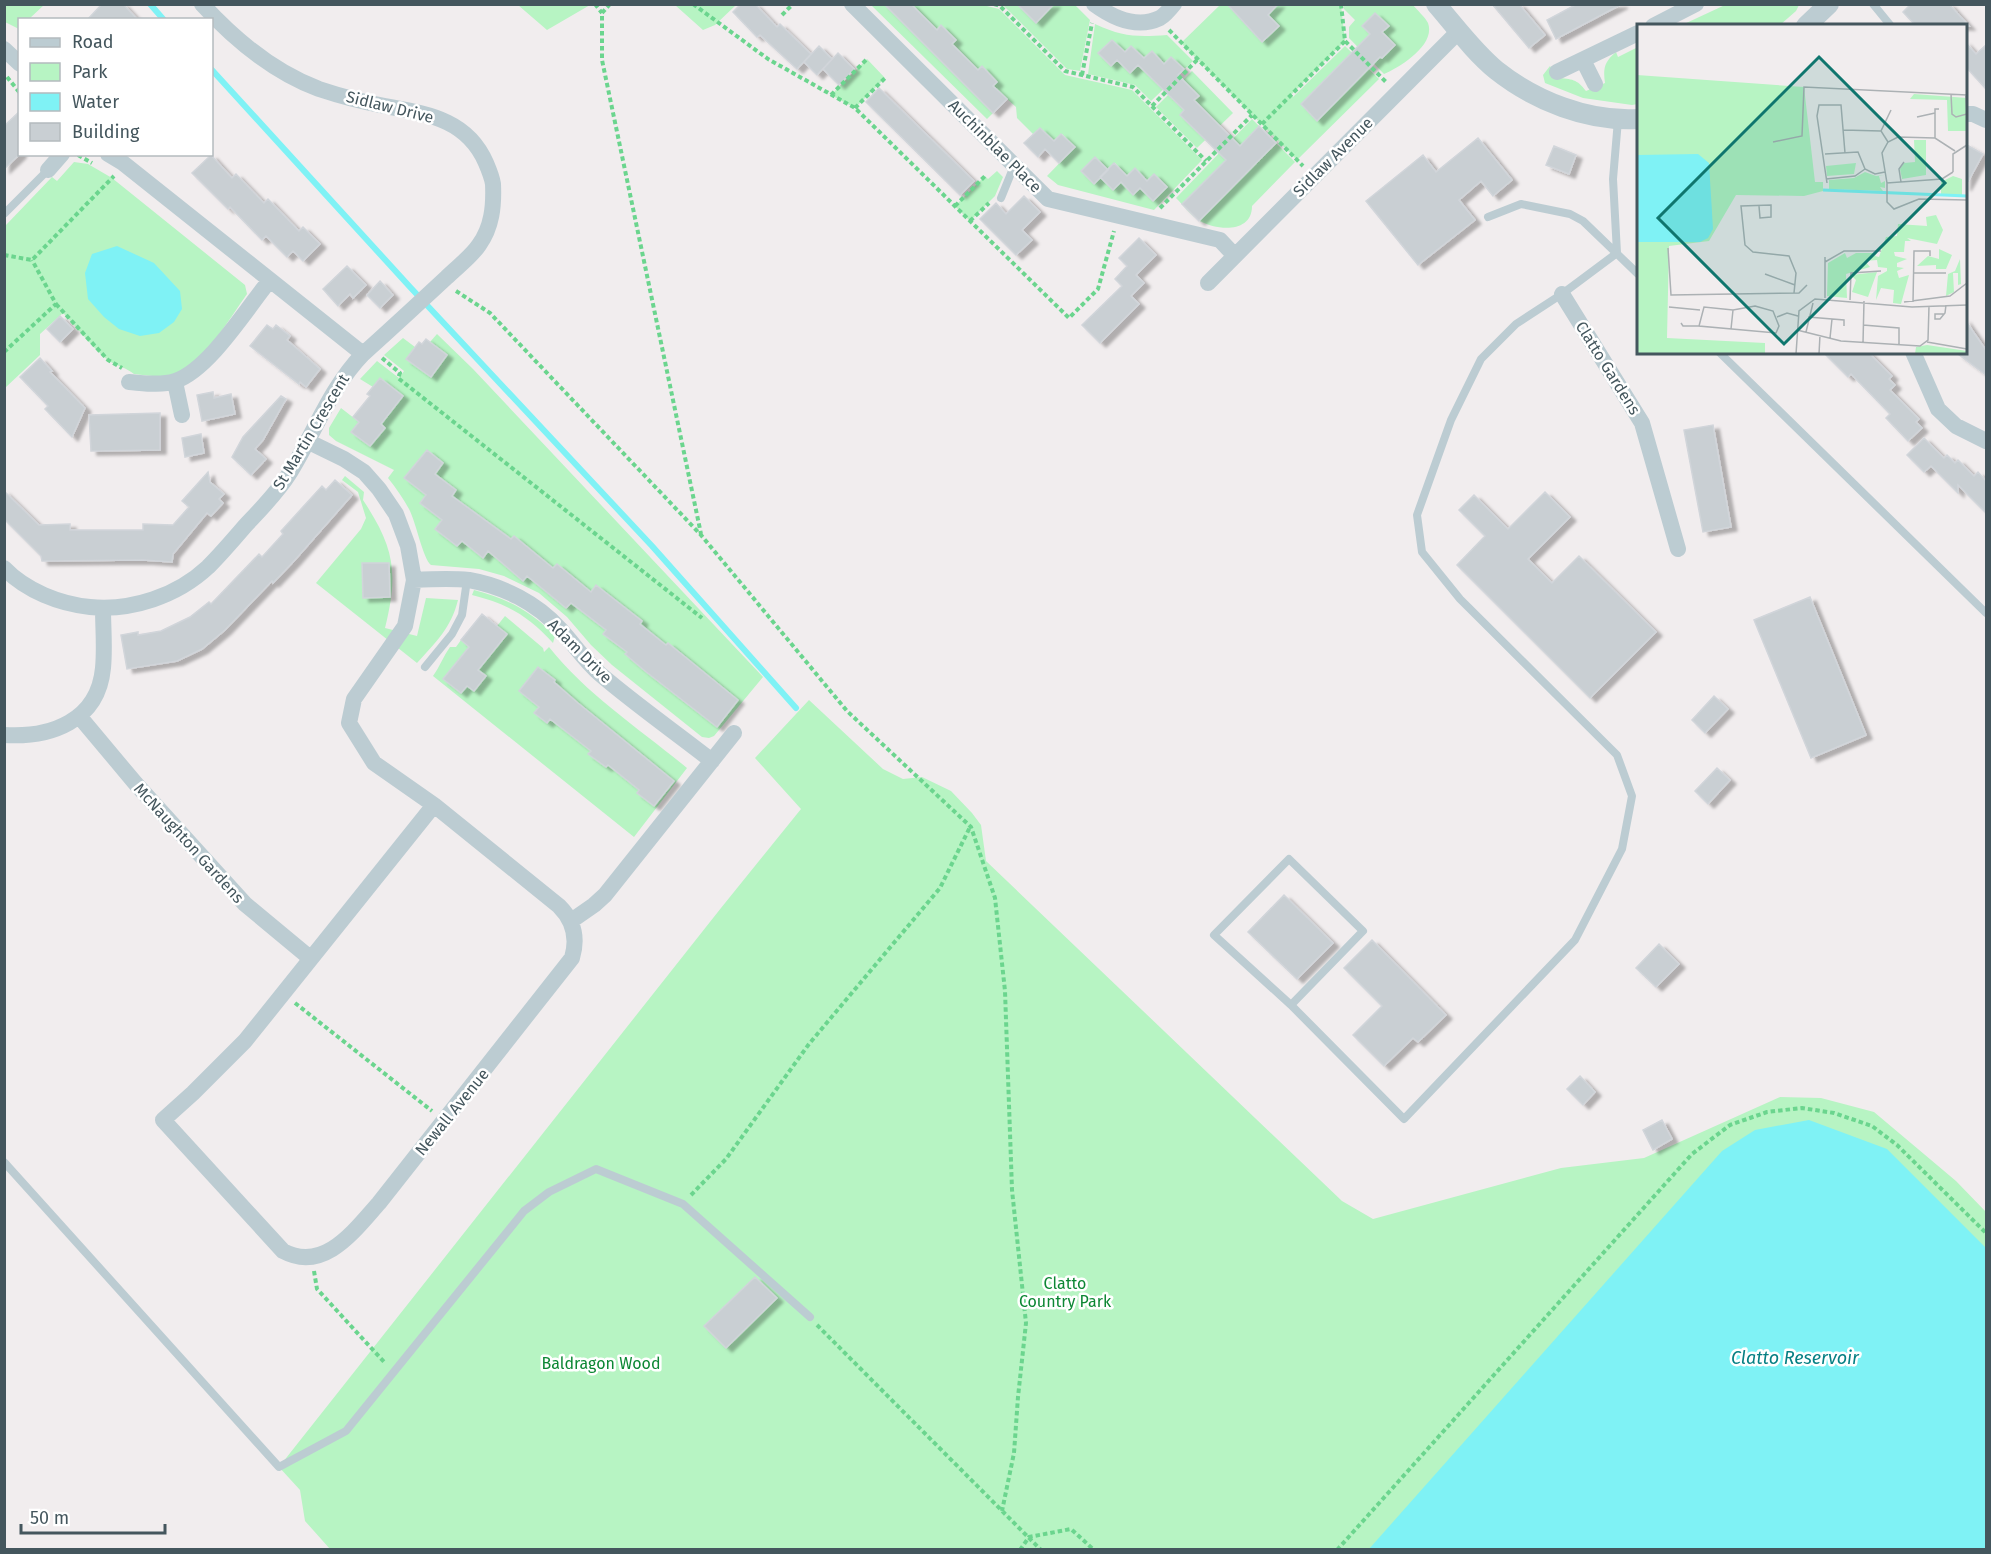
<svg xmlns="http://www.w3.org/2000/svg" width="1991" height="1554" font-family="'Fira Sans',sans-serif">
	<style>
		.green { fill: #b7f4c3; fill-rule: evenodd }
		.water { fill: #7ff2f5 }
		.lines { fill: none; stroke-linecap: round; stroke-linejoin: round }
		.stream { stroke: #7ff2f5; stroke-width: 6 }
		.building { fill: #c9cfd3; stroke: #d1d5da; stroke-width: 1.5; filter: url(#shadow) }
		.path { stroke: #6bd58e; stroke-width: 4; stroke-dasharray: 4.5 3; stroke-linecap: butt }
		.service { stroke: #bcccd2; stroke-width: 8 }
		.minor { stroke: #bcccd2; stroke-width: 16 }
		.tertiary { stroke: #bcccd2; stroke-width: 20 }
		.labels { text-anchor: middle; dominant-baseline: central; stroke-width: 5; stroke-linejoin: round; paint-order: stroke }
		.street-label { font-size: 16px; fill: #44565d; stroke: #fff }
		.park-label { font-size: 16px; fill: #0d8734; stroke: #fff }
		.water-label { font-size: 18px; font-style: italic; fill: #057f83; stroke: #fff }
		.inset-river { fill: none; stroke: #7ff2f5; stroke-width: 3 }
		.inset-road { fill: none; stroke: #acb1b4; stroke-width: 1.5 }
		.view { fill: #0f766e; fill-opacity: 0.15; stroke: #0f766e; stroke-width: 3 }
		.inset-edge { fill: none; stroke: #44565d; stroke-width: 3 }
	</style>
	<defs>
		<filter id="shadow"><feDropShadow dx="6" dy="4" stdDeviation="1.5" flood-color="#0004"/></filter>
	</defs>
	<rect width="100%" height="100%" fill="#f1edee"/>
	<path class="green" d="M979,4L999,9L1065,75L1132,90L1202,160L1154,210L1058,185L1047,176L1075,147L1062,134L1054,141L1040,128L1033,134L1017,118L1016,107L1007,99L987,119L871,5ZM1095,157L1108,170L1115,163L1127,176L1135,168L1147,181L1154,174L1167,187L1153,201L1140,188L1133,195L1121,182L1100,177L1093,183L1081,171Z
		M4,5L5,4L44,5L29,19L20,20L19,29L5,22Z
		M518,5H590L547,30Z
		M675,5H736L715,25L703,30Z
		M1003,5H1075L1090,20L1080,71L1067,69Z
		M1220,5H1341L1345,41L1291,95L1293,97L1345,46L1379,79L1297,160L1181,43Z
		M1344,5H1413C1417,10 1425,17 1428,23C1436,45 1400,67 1384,74L1349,38V27L1355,20L1344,9Z
		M1725,5V4L1799,5L1796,11L1780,25H1682Z
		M1095,24C1123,37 1137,37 1167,35L1193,61L1151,101L1135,85L1088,74Z
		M1638,47V104L1632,105L1583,98L1545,83L1543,75L1550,66L1557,78C1572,79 1577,79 1586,91L1605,83C1603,69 1604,62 1616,52L1618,57Z
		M867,59L885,78L855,108L831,95Z
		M1192,71L1233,113L1197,148L1156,107Z
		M1252,119L1295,162L1252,206C1252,233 1218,231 1200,221C1191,216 1183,205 1176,198Z
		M74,162L88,164L112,178L245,285L247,294C229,319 203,366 171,375C159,378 146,375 134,374C127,368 117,366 109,361C92,348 78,328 63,313L40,334V355L5,388L4,233L6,225L52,177L57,181Z
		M997,171L1003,177L995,196L970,221L955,206L985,176L988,179Z
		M437,334L473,369L763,677L714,736L709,738L702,737L612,665L591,645L567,617L539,593L504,576L479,569L431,565C423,559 416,522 409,509C403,498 396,488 388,478L394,470L336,441L329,435V428L341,408L359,422L352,432L370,446L385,428L365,412L386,417L403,396L380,378L373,387L360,379L377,361L399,378L404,371L384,355L403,338L415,347L407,358L430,342ZM557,564L584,586L567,608L539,585Z
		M345,476L364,492L363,500C394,547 399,572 385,628L417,636L426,598L458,600C451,628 436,642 417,663L316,583L361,529L366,518L358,492L342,480ZM362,563H389L390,597L363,598Z
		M474,590C508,599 531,611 555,636L553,643C528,616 508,604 472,595Z
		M505,616L543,648L544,652L549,647C587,695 640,729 687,768L634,837L433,676C440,666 443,657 450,647H456L461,640L486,660L507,635L497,626Z
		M809,700L883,769L903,779L922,777L951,791L972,813L981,825L986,861L1342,1201L1373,1219L1561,1168L1644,1158L1780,1097L1821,1098L1874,1112L1956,1181L1986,1212V1549H330L305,1521L300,1490L279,1467L721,908L801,809L755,758Z"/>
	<path class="water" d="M117,246L154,263L180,291L182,309L174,322L159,333L140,336L119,329L104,317L88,299L85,273L92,254Z
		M1809,1120L1887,1149L1986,1248V1549H1369L1722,1151L1755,1130Z"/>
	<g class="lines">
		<path class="stream" d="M150,4L164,20
			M212,70L410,287L652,546L796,708"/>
	</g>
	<path class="building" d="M102,4H123L138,20H87Z
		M741,4H755L777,27L780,24L811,54L797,69L760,35L757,37L733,12Z
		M884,4H911L937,30L941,25L956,40L952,44L978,70L982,66L997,82L993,86L1007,99L993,113Z
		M1017,4H1054L1036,23Z
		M1227,4H1278L1268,15L1279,26L1262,42Z
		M1492,4H1519L1545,35L1529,48Z
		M1577,4H1622L1556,39L1547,20Z
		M1911,4H1949L1969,26H1916L1903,12Z
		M1375,13L1389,26L1382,32L1395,45L1382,58L1380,57L1317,121L1301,104L1370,34L1362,26Z
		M1112,40L1125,52L1131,46L1144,58L1152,51L1164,64L1171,57L1184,69L1178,75L1199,96L1194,100L1240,146L1259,126L1276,143L1199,221L1182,204L1226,160L1180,115L1184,110L1138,65L1130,73L1117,60L1111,66L1098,53Z
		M1965,42L1976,54L1986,45V89L1965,66Z
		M819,46L832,59L817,75L804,62Z
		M838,53L854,69L839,85L823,69Z
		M879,88L974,181L960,195L866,102Z
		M20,111V154L4,169V126Z
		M1040,128L1054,141L1061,134L1075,147L1059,163L1045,149L1038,157L1024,143Z
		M1478,138L1512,180L1493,196L1481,181L1459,200L1475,220L1418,265L1366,201L1423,155L1436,172Z
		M1965,144L1983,154L1965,187Z
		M1554,146L1576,155L1569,174L1546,165Z
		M211,155L232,178L236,174L264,203L268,199L299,231L303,227L320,244L303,261L293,251L287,257L266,236L262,240L230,207L228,209L192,173Z
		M1095,157L1108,170L1094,184L1081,171Z
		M1114,163L1127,176L1135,168L1147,181L1154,174L1167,187L1153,201L1140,188L1133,195L1121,182L1113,190L1100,177Z
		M1024,196L1040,212L1022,230L1032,240L1016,255L980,219L996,203L1006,214Z
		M1139,238L1156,255L1136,275L1144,283L1131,296L1139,304L1100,343L1082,325L1122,286L1115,279L1127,266L1119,258Z
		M347,266L366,285L353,298L350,294L338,306L323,289Z
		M380,281L393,295L380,308L367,295Z
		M60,316L73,329L60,342L47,329Z
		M1965,320L1986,350V375L1958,354L1965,352Z
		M267,325L273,329L276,325L290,336L287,340L320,369L306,387L300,382L299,384L250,346Z
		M426,339L447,355L431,377L406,359L419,342L422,344Z
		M1823,352H1868L1892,376L1889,379L1895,385L1890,390L1919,419L1916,422L1922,428L1908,441L1886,418L1890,414L1851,374L1848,377Z
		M40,358L52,371L50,372L85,408L72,437L45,409L48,406L20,377Z
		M380,378L403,396L381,424L385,428L370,446L351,432L359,422L353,417L370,396L367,394Z
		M213,392L214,398L231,394L235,414L202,421L197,395Z
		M281,396L286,399L263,440L255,449L266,459L251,475L232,457L243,437Z
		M160,413V450L91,451L89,415Z
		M1713,425L1731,527L1703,532L1684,430Z
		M201,434L204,453L185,457L182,438Z
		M1924,438L1944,458L1947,455L1955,463L1958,460L1974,476L1978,472L1986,481V513L1958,485V493L1931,466L1924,472L1907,455Z
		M427,450L443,463L435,474L456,490L452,496L511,539L514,536L553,568L557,564L591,592L596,585L642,621L640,624L666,645L668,643L738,700L717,727L645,671L625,654L627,652L603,634L606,630L571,603L566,608L527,576L523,581L488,551L483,558L462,541L457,546L435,529L442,520L420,503L426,495L404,478Z
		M208,472L210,482L224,494L219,499L223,503L211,516L207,513L173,554L172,562L143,560L42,561L41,556L4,519V491L39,525L70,524V530H143V524L173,525L189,507L182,501Z
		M335,480L352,495L294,561L273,583L272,581L225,630L202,649L177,661L127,669L121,635L138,632V635L161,631L190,617L209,602L211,604L259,554L262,557L283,534L281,531L322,486L326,490Z
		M1545,492L1570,517L1528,559L1552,583L1579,556L1656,632L1590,698L1457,565L1485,536L1459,510L1474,495L1508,529Z
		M362,563H389L390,597L363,598Z
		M1810,597L1866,735L1811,758L1754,620Z
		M482,614L507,634L478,670L486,676L474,691L467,686L461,693L443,679L469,647L461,640Z
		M538,667L555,680L554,682L578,703L674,781L654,806L637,793L639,790L608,765L606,767L588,754L591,751L550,719L547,723L534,713L539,707L519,691Z
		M1714,696L1728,709L1705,733L1692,720Z
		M1717,768L1730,780L1708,804L1695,791Z
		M1284,895L1333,943L1297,979L1248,932Z
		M1372,940L1446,1015L1418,1042L1413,1038L1384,1066L1353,1035L1382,1006L1344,968Z
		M1659,944L1679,964L1656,987L1636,968Z
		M1580,1076L1595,1092L1583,1105L1567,1089Z
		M1662,1120L1672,1139L1653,1150L1643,1130Z
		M755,1277L777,1298L726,1348L704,1326Z"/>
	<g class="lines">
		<path class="path" d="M595,4L602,13
			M610,4L602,13V60L701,534
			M693,4L768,59L855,108L1069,318L1098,289L1114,231
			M994,4L1000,6L1065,71L1133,87L1206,161
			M1341,4L1345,41L1386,82
			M782,15L793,4
			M1169,30L1303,166
			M1082,75L1092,23
			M7,77L20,93
			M831,95L867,59
			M1152,106L1197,60
			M855,108L885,78
			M1262,124L1345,41
			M78,155L92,163
			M955,206L985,176
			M1160,208L1252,115
			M970,221L989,203
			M4,255L32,260L114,176
			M456,291L490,313L701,535L847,711L971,827L995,898L1005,991L1012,1190L1026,1323L1018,1397L1014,1453L1002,1511
			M56,304L108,360L122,368
			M4,352L56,304L32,260
			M382,358L400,373L398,378L702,618
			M295,1003L432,1111
			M691,1195L726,1159L809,1044L940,888L970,827
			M314,1271L317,1289L385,1363
			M817,1325L1041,1550
			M1020,1550L1029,1537L1071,1529L1094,1550
			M1337,1550L1692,1154L1730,1125L1767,1112L1802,1108L1834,1113L1872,1126L1897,1145L1986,1233"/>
		<path class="service" d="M1873,4L1891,26
			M1001,198L1014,166
			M4,214L48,170
			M1488,217L1521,204L1570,214L1583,221L1638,274
			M1617,253L1613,179L1618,120
			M1719,352L1986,613
			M425,667L452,634L462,615L467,580
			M1291,1005L1363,931L1289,859L1214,935L1291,1005L1404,1119L1575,940L1622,849L1632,796L1617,755L1460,599L1422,552L1417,515L1451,420L1481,359L1516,324L1562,294L1617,253
			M4,1162L279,1467L346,1431L524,1211L549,1192L596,1169L683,1204L810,1317"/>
		<path class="minor" d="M202,4C235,40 273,72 319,89C340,96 363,102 385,106C427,114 467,119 486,163C489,170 492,177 493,184C494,206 492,227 479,245C471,257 457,267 447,277C419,303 391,329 363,354
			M852,4L1048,199L1220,240L1235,256
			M1094,4C1113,18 1137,29 1160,18C1165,15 1170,9 1174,4
			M1653,26L1696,4
			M4,49L20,64
			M1583,60L1595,84
			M1557,72L1638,33
			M1966,114H1973L1986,120
			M48,170L62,154
			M1208,283L1459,31
			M1562,294L1642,423L1678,549
			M1913,352L1938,409L1956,426L1986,441
			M129,382C143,383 161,386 175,381C209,370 247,308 270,280
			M175,382L182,415
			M307,441L344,459L364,472L379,489L396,514L408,546L414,580L405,626L354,699L349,723L374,763L434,805L559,906C574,921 578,938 572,958L379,1203C354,1231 324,1273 283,1251L163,1120L193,1093L245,1041L434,805
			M4,568C26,591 60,604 90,607C132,611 177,596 208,567C221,554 233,540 245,526C260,510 277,493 289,474C314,434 330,388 363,354L123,163L108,154
			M414,580C432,579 451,578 469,580C503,586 537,603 560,629C574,644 584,660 600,674C635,704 675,732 712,761
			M79,716L136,784L245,904L310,958
			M4,735C51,738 98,721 103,668C105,648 103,628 103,608
			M571,921L594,905L605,895L734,733"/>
		<path class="tertiary" d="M1436,4C1455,26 1474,52 1496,70C1535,101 1588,122 1638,119
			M1806,26L1829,4"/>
	</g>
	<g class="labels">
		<g class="street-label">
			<text transform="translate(390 107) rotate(14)">Sidlaw Drive</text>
			<text transform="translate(995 146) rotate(45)">Auchinblae Place</text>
			<text transform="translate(1333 157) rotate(-45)">Sidlaw Avenue</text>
			<text transform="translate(1608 368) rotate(58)">Clatto Gardens</text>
			<text transform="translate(311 432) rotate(-59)">St Martin Crescent</text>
			<text transform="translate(580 651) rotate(45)">Adam Drive</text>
			<text transform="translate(189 843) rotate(48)">McNaughton Gardens</text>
			<text transform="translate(452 1112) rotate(-51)">Newall Avenue</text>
		</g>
		<g class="park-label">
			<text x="1065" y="1283">Clatto<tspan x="1065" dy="18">Country Park</tspan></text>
			<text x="601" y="1363">Baldragon Wood</text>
		</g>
		<g class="water-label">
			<text x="1795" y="1358">Clatto Reservoir</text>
		</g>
	</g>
	<g transform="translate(1637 24)">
		<rect width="330" height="330" fill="#f1edee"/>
		<path d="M0,51L167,63L178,158H186V167L167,172L99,171L72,217L32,222L30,314L128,319V330H0ZM277,70L330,74V107H311L310,76L273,75ZM277,116H289V151L265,155L263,145L267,139L278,138ZM219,139L217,150L190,152L189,142ZM228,148L239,152L247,151L242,152L244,159L248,157V164L243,163L246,167L192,165V156L217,154ZM316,152L325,155V171L304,170V158ZM299,191L306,206L300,220L270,214L274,217H268L267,228H257L258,232L270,235L260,239V243L267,244L260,247L262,254L272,251L264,280L256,279L257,266L244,264L239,276L241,252L250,247V244L241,243L240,236L228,237L233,243L209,250L210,274L190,272L191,239L208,229L210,234L219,229H240L238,232L242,233L249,213L260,212L261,200L290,202L289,193ZM302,225L315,231L309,245H299V241L280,242L291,232L302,235ZM323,235L324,260L321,261V249H316L317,268L309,272L311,250L318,247ZM240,248L231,273L215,268L219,256L214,251ZM290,321L330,327V330H278L279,323Z" fill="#b7f4c3"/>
		<path d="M61,130L72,139L76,205L71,214L63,218H0V131Z" fill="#7ff2f5"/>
		<path class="inset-river" d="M186,166L330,172"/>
		<path class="inset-road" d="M314,70L315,90L319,93L330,90L329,72M280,93L298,89M206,106L244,107M298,114V85H302M136,118L165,112L167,63L330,71M251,118L244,107L254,86M188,130L221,128L228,145L238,150L248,148M316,148L305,155L250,159L245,129L251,118L261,113L298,114L318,127M316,148V130L330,121M189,155L218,152L228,145M264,158L262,145L267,138M190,159L180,92L182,81H204L208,129M250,159V178L257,185L282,175L330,176M122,182L123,194L134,193V181L104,182L108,221L116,228L152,232L159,249L157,269M31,224L34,271L162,269L170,261M188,233V274M188,238L207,227H244M276,249H309M128,250L158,261M213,276L214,249L244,247M267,278L313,272L330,259M276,278L277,227H293V232M118,282L136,287L142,302L139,309L62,302L67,283L96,286ZM32,283L63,286M307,290H298V295H303L308,289L309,281M140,293L150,289L161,292M171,293L207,296V302M44,299L46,302H62M226,301L262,304V320M94,305L96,286M160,306L204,317L283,322L291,316L292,282M169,308L176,279M193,314L195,295M290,318L330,325M226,319L227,277M159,330L162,287L178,275L275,283L330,281M182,330L183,311"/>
		<path class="view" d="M182,33L308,159L147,320L21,194Z"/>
		<rect width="330" height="330" class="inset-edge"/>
	</g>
	<rect width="1991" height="1554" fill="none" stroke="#44565d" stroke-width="12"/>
	<rect x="18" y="18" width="195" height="138" fill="#ffffff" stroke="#b4bbbe" stroke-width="1.5"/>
	<rect x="30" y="38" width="30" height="9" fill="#bcccd2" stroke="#b4bbbe" stroke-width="1.5"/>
	<text x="72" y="48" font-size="18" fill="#44565d">Road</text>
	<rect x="30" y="63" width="30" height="18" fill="#b7f4c3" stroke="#b4bbbe" stroke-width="1.5"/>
	<text x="72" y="78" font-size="18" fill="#44565d">Park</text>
	<rect x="30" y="93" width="30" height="18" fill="#7ff2f5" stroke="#b4bbbe" stroke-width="1.5"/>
	<text x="72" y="108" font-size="18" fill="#44565d">Water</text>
	<rect x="30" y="123" width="30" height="18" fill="#c9cfd3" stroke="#b4bbbe" stroke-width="1.5"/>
	<text x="72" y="138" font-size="18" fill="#44565d">Building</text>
	<path d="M21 1524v9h144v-9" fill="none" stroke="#44565d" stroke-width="3"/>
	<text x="30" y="1524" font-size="18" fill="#44565d" stroke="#ffffff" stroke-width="4.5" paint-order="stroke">50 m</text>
</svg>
